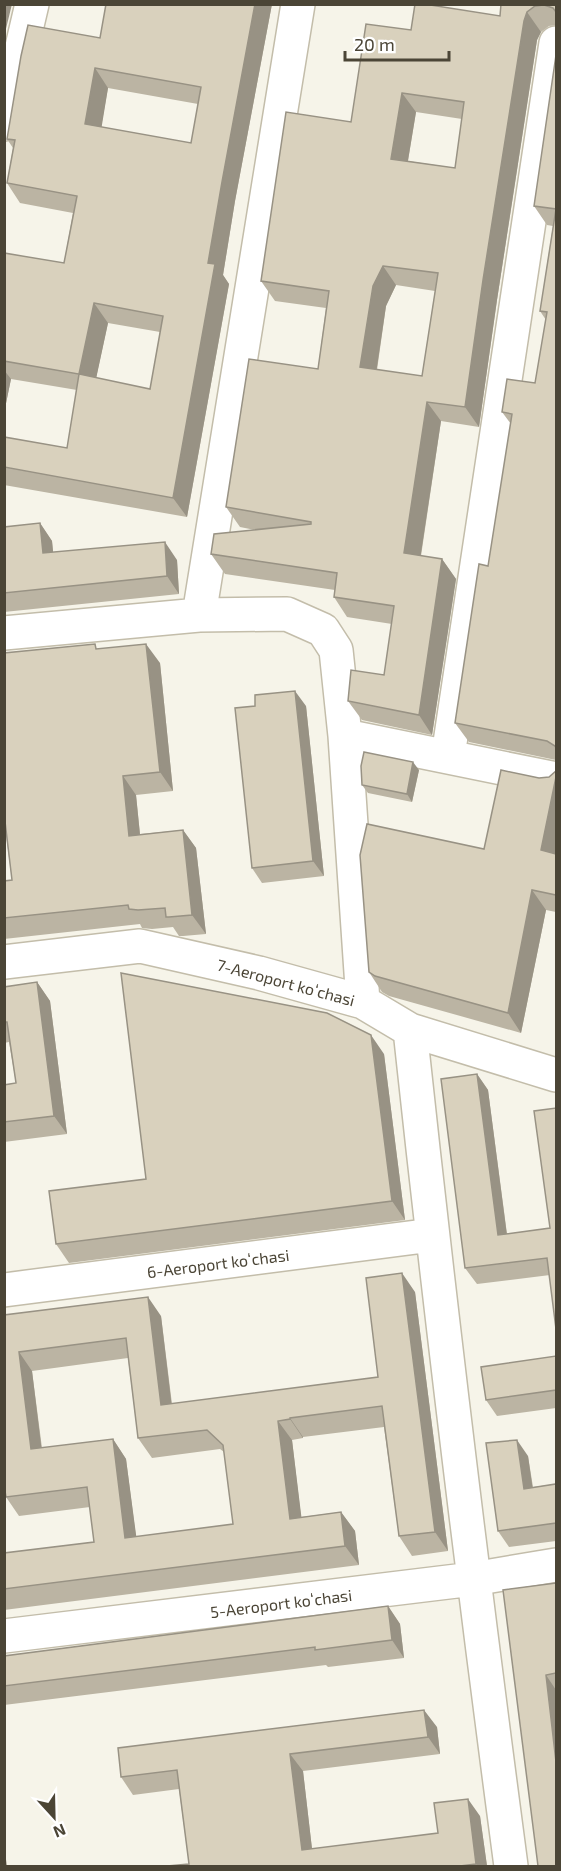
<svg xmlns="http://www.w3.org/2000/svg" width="561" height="1871" font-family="'Exo 2',sans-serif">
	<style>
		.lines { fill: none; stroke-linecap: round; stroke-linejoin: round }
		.street-casing { stroke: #c3bdaa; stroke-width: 36 }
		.street { stroke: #fff; stroke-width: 33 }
		.wall { fill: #bbb4a3; fill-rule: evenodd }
		.shaded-wall { fill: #989284 }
		.building { fill: #d9d1bd; stroke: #989284; stroke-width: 1.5; fill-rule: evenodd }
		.labels { text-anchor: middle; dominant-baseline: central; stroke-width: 6; stroke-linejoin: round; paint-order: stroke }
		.street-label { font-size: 16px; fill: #4b4536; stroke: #fff }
	</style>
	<rect width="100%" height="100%" fill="#f6f4e9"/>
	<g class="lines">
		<defs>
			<path id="street" d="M4,124L32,4
				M199,615L298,4
				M4,633L199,615L287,614L323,630L336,650L345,736L363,1002
				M345,736L556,779
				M448,756L556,43
				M4,962L140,946L259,973L363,1002L410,1030L556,1075
				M410,1030C440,1309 474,1588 511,1866
				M4,1290L432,1235
				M4,1636L473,1579L556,1565"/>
		</defs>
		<use href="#street" class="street-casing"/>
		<use href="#street" class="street"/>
	</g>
	<path class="wall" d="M106,4H272L235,201L223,275L229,284L187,517L4,485V437L67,448L77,390L11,379L4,413V253L64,263L73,213L20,203L7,183L13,148L7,139L100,38ZM108,88L198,104L191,143L101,127ZM108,323L160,332L150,389L96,378Z
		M501,4H556V25L549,26L541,32L537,40L497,300L479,427L441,421L421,556L442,559L456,579L432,735L362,720L348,701L384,675L392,624L347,617L334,597L335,590L225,574L211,554L255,530L240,527L226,507L318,369L326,308L275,301L261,281L351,122L411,30L500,16ZM416,112L462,119L455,168L408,161ZM396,285L435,291L422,376L377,370L386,306Z
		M556,55V760L469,742L455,723L488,566L511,424L502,412L535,383L546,320L540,311L553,226L547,225L534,206Z
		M40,523L52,541L53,552L177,560L179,594L4,612V527Z
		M99,649L160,663L173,791L136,795L140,834L183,830L196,848L206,934L183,936H179L173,927L152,929L142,928L140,924L4,939V881L12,880L4,820V653Z
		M255,706H306L324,876L262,883L252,868Z
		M419,770L412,802L368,793L362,785Z
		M556,771V912L546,910L521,1033L389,996L382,992L369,972L484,849L539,778L549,777Z
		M37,982L50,1001L67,1134L4,1142V1085L16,1083L9,1042L4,1043V987Z
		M384,1054L405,1220L69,1263L56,1244Z
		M477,1074L488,1090L507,1234L550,1228V1275L477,1284L465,1268Z
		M415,1292L448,1551L412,1556L399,1536L384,1427L303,1437V1438L292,1440L301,1517L341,1512L355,1531L359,1565L4,1610V1553L94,1542L90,1507L19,1516L6,1497L4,1315L161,1316L172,1404L378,1377ZM128,1358L138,1438L152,1458L220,1449L224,1452L233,1524L136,1537L126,1459L113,1439L42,1448L32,1371Z
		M556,1356V1408L497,1416L486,1400Z
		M528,1456L533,1487L556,1484V1541L509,1547L498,1531Z
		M556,1583V1866L503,1590Z
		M388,1606L400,1624L404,1658L328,1667L326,1665L4,1705V1656Z
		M437,1727L440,1754L303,1771L312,1849L438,1833L480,1816L487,1866H167L189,1864L179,1789L133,1795L121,1777Z"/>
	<path class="shaded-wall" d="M4,4H12L4,37Z
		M255,4H272L235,201L223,275L229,284L187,517L173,498L208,263L222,182Z
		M527,12L541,32L537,40L497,300L479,427L465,407L483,280L524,21Z
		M95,68L108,88L99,143L85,124Z
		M402,93L416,112L405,178L391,159Z
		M383,266L396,285L386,306L374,387L360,367L373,286Z
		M94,303L108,323L93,393L79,374Z
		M4,370L11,379L4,413Z
		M427,402L441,421L418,573L404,553Z
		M40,523L52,541L55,571L43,553Z
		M165,542L177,560L179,594L167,576Z
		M442,559L456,579L432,735L419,715Z
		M146,644L160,663L173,791L160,772Z
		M295,691L306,706L324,876L313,861Z
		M413,762L419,770L412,802L407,794Z
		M123,776L136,795L142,855L129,836Z
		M556,777V863L541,850Z
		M183,830L196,848L206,934L192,915Z
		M532,890L546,910L521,1033L508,1013Z
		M37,982L50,1001L67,1134L54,1116Z
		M371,1035L384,1054L405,1220L392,1201Z
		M477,1074L488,1090L509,1251L498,1235Z
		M402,1273L415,1292L448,1551L435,1532Z
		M148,1297L161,1316L174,1425L161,1405Z
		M19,1352L32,1371L44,1469L31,1449Z
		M290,1418L303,1437V1438L290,1419Z
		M278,1421L292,1440L304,1538L290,1519Z
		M113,1439L126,1459L139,1557L125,1538Z
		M517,1440L528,1456L535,1505L524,1489Z
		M341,1512L355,1531L359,1565L345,1546Z
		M388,1606L400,1624L404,1658L392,1640Z
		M546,1675L556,1690V1762Z
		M424,1710L437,1727L440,1754L428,1737Z
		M290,1754L303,1771L314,1866L302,1850Z
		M468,1799L480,1816L487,1866H478L476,1864Z
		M4,1846L7,1866H4Z"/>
	<path class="building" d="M106,4H255L222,182L208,263L215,264L173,498L4,467V437L67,448L79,374L4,361V253L64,263L77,196L7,183L15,140L7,139L21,56L28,25L100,38ZM95,68L201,87L191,143L85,124ZM94,303L163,316L150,389L79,374Z
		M415,4H424L500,16L501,4H556V12L553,8L544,5L535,6L527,12L524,21L483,280L465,407L427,402L404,553L442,559L419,715L348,701L351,670L384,675L394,606L334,597L337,573L211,554L214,534L311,524V522L226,507L249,359L318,369L329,291L261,281L286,112L351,122L366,24L411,30ZM402,93L464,102L455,168L391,159ZM383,266L438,273L422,376L360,367L373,286Z
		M556,55V748L555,746L547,741L455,723L479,564L488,566L512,414L502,412L507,379L535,383L547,312L540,311L556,209L534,206Z
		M40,523L43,553L165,542L167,576L4,593V527Z
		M95,644L96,649L146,644L160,772L123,776L129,836L183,830L192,915L169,917H166L165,908L138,910L129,909L128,905L4,918V881L12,880L4,813V653Z
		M295,691L313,861L252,868L235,708L255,706V695Z
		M364,752L413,762L407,794L362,785L361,766Z
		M501,770L539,778L549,777L556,771V777L541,850L556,854V895L532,890L508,1013L375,976L369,972L360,855L367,824L484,849Z
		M121,973L327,1013L371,1035L392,1201L56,1244L49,1191L146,1179Z
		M37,982L54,1116L4,1122V1085L16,1083L7,1022H4V987Z
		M477,1074L498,1235L550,1228L534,1111L556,1108V1329L547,1258L465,1268L441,1079Z
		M402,1273L435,1532L399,1536L382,1406L290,1418V1419L278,1421L290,1519L341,1512L345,1546L4,1589V1553L94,1542L87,1487L6,1497L4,1485V1315L148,1297L161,1405L378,1377L366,1278ZM126,1338L138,1438L207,1430L223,1445L233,1524L125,1538L113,1439L31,1449L19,1352Z
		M556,1356V1390L486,1400L481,1367Z
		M517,1440L524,1489L556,1484V1523L498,1531L486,1443Z
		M556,1583V1673L546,1675L556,1762V1866H538L503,1590Z
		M388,1606L392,1640L315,1650V1647L4,1686V1656Z
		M424,1710L428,1737L290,1754L302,1850L438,1833L434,1803L468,1799L476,1864L460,1866H167L189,1864L177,1770L121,1777L118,1748Z"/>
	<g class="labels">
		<g class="street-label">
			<text transform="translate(286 982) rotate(15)">7-Aeroport koʻchasi</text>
			<text transform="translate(218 1263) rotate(-7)">6-Aeroport koʻchasi</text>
			<text transform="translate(281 1603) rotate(-7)">5-Aeroport koʻchasi</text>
		</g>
	</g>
	<rect width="561" height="1871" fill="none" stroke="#4b4536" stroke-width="12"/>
	<g transform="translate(54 1817) rotate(158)" stroke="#ffffff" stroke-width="4.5" paint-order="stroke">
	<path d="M0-4.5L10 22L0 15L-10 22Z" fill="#4b4536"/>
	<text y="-9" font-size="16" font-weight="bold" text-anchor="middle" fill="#4b4536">N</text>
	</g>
	<path d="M345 51v9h104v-9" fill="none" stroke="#4b4536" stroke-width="3"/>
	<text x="354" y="51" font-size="18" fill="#4b4536" stroke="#ffffff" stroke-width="4.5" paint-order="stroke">20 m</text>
</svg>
